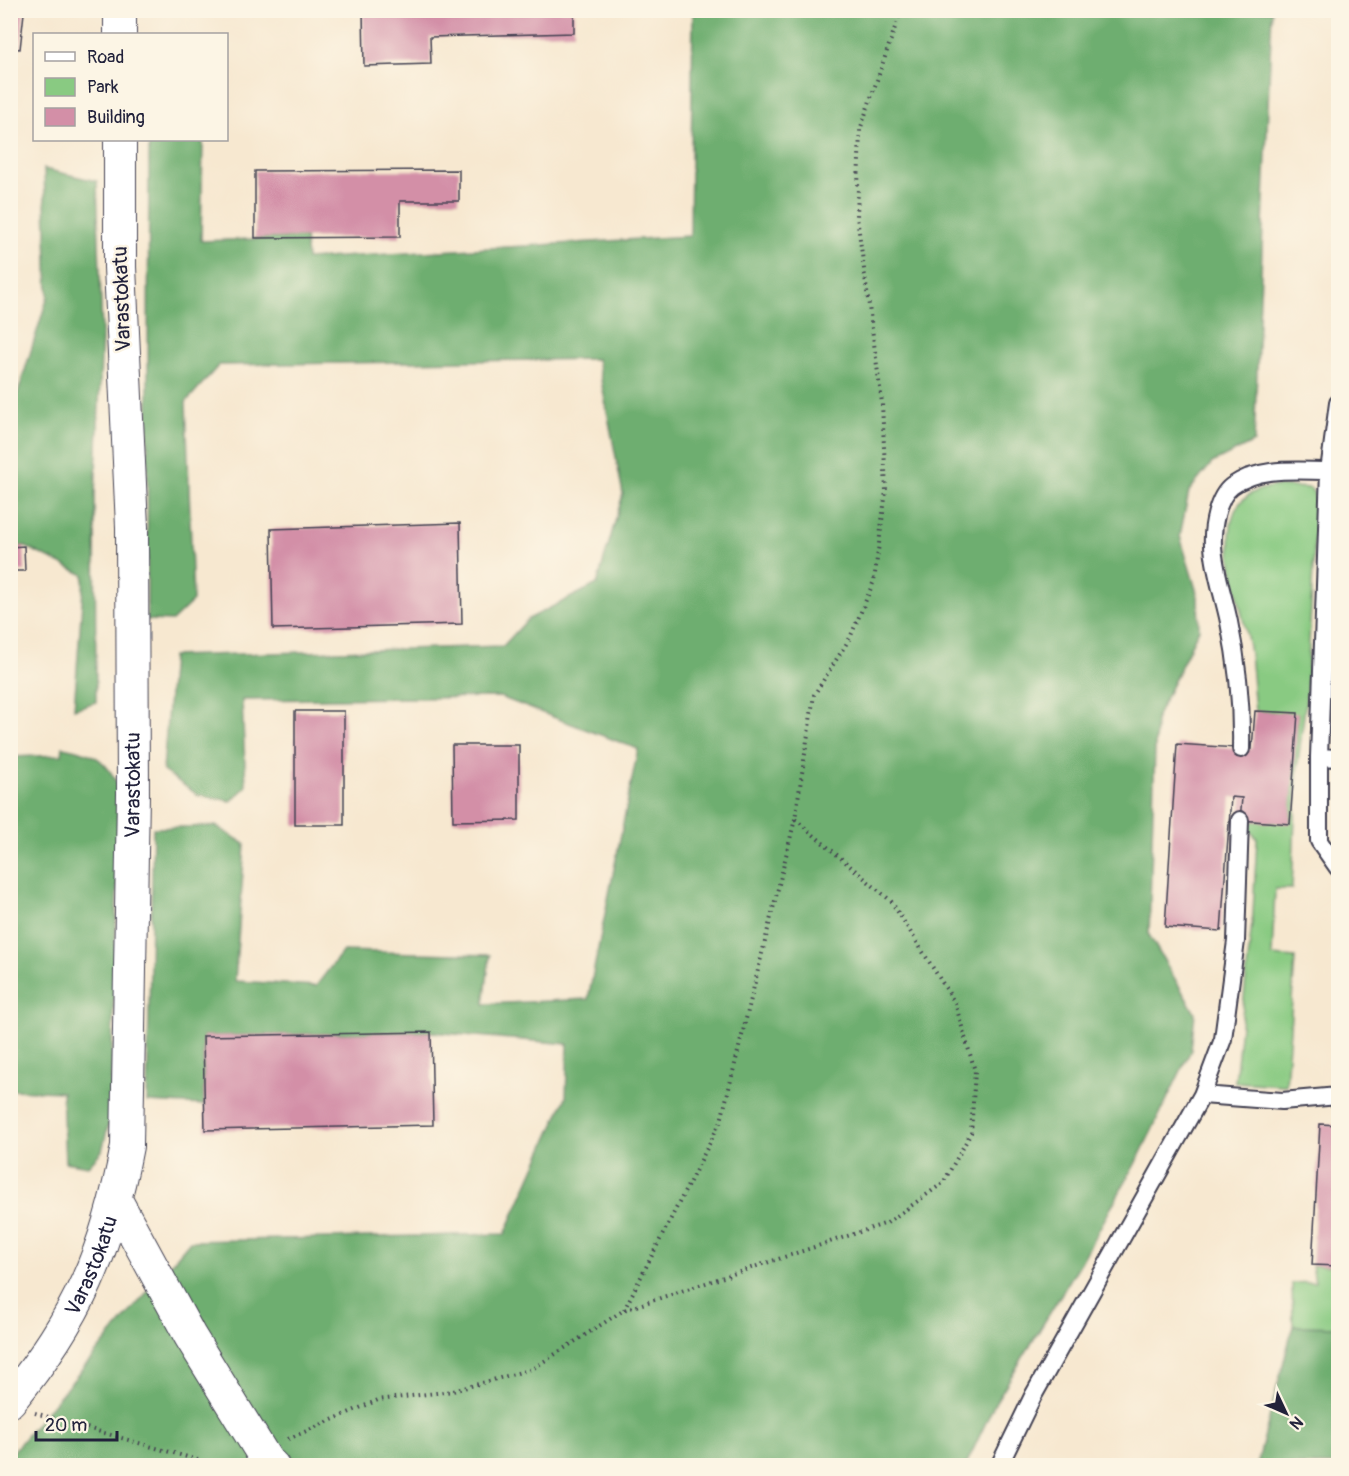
<svg xmlns="http://www.w3.org/2000/svg" width="1349" height="1476" font-family="Pangolin,sans-serif">
	<style>
		.green { fill: #89ca82; stroke: #56765e; stroke-width: 1.5 }
		.forest { fill: #6eae70; stroke: #486856; stroke-width: 1.5 }
		.building { fill: #d38fa7 }
		.lines { fill: none; stroke-linecap: round; stroke-linejoin: round }
		.lane-casing { stroke: #424051; stroke-width: 20 }
		.street-casing { stroke: #424051; stroke-width: 34 }
		.path { stroke: #424051; stroke-width: 4; stroke-dasharray: 1.5 4.5; stroke-linecap: butt }
		.lane { stroke: #fff; stroke-width: 16 }
		.street { stroke: #fff; stroke-width: 32 }
		.labels { text-anchor: middle; dominant-baseline: central; stroke-width: 5; stroke-linejoin: round; paint-order: stroke }
		.street-label { font-size: 21px; fill: #22223b; stroke: #fcf5e5 }
	</style>
	<rect width="100%" height="100%" fill="#fcf5e5"/>
	<filter id="ink" filterUnits="userSpaceOnUse"><feTurbulence type="fractalNoise" baseFrequency=".0167" numOctaves="2"/><feDisplacementMap in="SourceGraphic" scale="12" xChannelSelector="R" yChannelSelector="G"/><feConvolveMatrix kernelMatrix="1 2 1 2 8 2 1 2 1" color-interpolation-filters="sRGB"/></filter>
	<filter id="wash" filterUnits="userSpaceOnUse"><feTurbulence type="fractalNoise" baseFrequency=".008" numOctaves="4" result="noise"/><feDisplacementMap in="SourceGraphic" scale="24" xChannelSelector="R" yChannelSelector="G"/><feGaussianBlur stdDeviation="1.35" result="paint"/><feColorMatrix in="noise" values="0 0 0 0 0 0 0 0 0 0 0 0 0 0 0 0 0 1.4 0 .05"/><feComposite in="paint" operator="in"/></filter>
	<g filter="url(#wash)">
		<rect width="100%" height="100%" fill="#f7e8d0"/>
		<path class="green" d="M1276,486L1310,488L1314,493L1316,511L1306,700L1297,770L1292,889H1275L1272,956L1295,958L1286,1085H1283L1235,1082L1253,913L1257,838L1250,831L1252,821L1290,823L1298,714L1255,711C1253,689 1252,668 1249,647C1243,611 1220,545 1235,511C1243,494 1258,489 1276,486Z
			M1312,1265L1338,1266V1327L1293,1326L1292,1283L1315,1282Z"/>
		<path class="forest" d="M693,11H1272L1254,442L1212,463L1189,491L1180,536L1198,596L1199,629L1156,718L1149,935L1195,1013L1191,1050L1139,1157L1081,1262L995,1403L966,1465L11,1466V1454L190,1241L505,1234L566,1097L568,1044L431,1032L203,1036L204,1105L147,1102L153,828L216,826L245,844L235,981L316,986L343,951L490,955L484,1004L588,999L638,749L500,697L242,700L246,787L231,801L198,795L163,771L172,656L503,646L528,619L597,584L623,494L597,359L219,365L186,402L193,601L172,621L147,620L149,140H203L201,241L305,237L307,259L690,236Z
			M44,169L97,181L102,335L95,496L96,702L74,709L84,575L24,546L11,547V415L48,296Z
			M63,747C95,753 107,759 120,790L110,1118L102,1151L88,1166L65,1162L62,1092L11,1090V757L62,755Z
			M1293,1326L1338,1327V1465H1257Z"/>
		<g id="blocks">
			<path class="building" d="M363,10H574V33L430,37L431,64L364,66Z
				M10,12L24,13L20,49L10,48Z
				M459,170V201H400V237L255,238V171Z
				M460,523L462,624L273,629L271,529Z
				M24,546L25,571H10V547Z
				M295,711H344V825H295Z
				M1255,711L1298,713L1290,824L1240,820L1242,798L1231,797L1221,931L1165,927L1177,744L1252,749Z
				M452,745H519V820L453,821Z
				M431,1032L433,1125L205,1130L203,1036Z
				M1320,1124L1338,1125V1266L1312,1265Z"/>
		</g>
	</g>
	<g filter="url(#ink)">
		<use href="#blocks" fill-opacity="0" stroke="#424051" stroke-width="1.5"/>
		<g class="lines">
			<defs>
				<path id="lane" d="M1338,403L1329,471L1319,757L1338,758
					M1241,749C1242,705 1238,665 1229,622C1224,597 1214,570 1213,545C1212,528 1217,497 1232,486C1260,466 1297,471 1329,471
					M1319,757V841L1338,868
					M1202,1095L1223,1039L1236,941L1240,820
					M999,1466L1033,1396L1202,1095L1282,1101L1338,1096"/>
				<g id="street">
					<path d="M120,10V34"/>
					<path d="M117,1202L190,1336L267,1461L273,1466"/>
					<path id="s1" d="M10,1401C78,1318 107,1252 127,1146L133,794L132,527L120,267V140"/>
				</g>
			</defs>
			<use href="#lane" class="lane-casing"/>
			<use href="#street" class="street-casing"/>
			<path class="path" d="M624,1310L721,1121L795,819L814,695L850,638L874,581L886,491L882,403L857,217L860,130L901,10
				M35,1413L215,1465L234,1463
				M288,1439L378,1400L453,1391L532,1369L624,1310L887,1223L943,1183L971,1133L975,1071L955,1003L891,901L795,819"/>
			<use href="#lane" class="lane"/>
			<use href="#street" class="street"/>
		</g>
	</g>
	<g class="labels">
		<g class="street-label">
			<text transform="translate(122 299) rotate(-92)">Varastokatu</text>
			<text stroke="none"><textPath href="#s1" startOffset="645">Varastokatu</textPath></text>
			<text stroke="none"><textPath href="#s1" startOffset="159">Varastokatu</textPath></text>
		</g>
	</g>
	<rect width="1349" height="1476" fill="none" stroke="#fcf5e5" stroke-width="36"/>
	<rect x="33" y="33" width="195" height="108" fill="#fcf5e5" stroke="#a5a1a1" stroke-width="1.5"/>
	<rect x="45" y="52" width="30" height="9" fill="#ffffff" stroke="#a5a1a1" stroke-width="1.5"/>
	<text x="87" y="63" font-size="18" fill="#22223b">Road</text>
	<rect x="45" y="78" width="30" height="18" fill="#89ca82" stroke="#a5a1a1" stroke-width="1.5"/>
	<text x="87" y="93" font-size="18" fill="#22223b">Park</text>
	<rect x="45" y="108" width="30" height="18" fill="#d38fa7" stroke="#a5a1a1" stroke-width="1.5"/>
	<text x="87" y="123" font-size="18" fill="#22223b">Building</text>
	<g transform="translate(1286 1413) rotate(134)" stroke="#fcf5e5" stroke-width="4.5" paint-order="stroke">
	<path d="M0-4.5L10 22L0 15L-10 22Z" fill="#22223b"/>
	<text y="-9" font-size="16" font-weight="bold" text-anchor="middle" fill="#22223b">N</text>
	</g>
	<path d="M36 1431v9h81v-9" fill="none" stroke="#22223b" stroke-width="3"/>
	<text x="45" y="1431" font-size="18" fill="#22223b" stroke="#fcf5e5" stroke-width="4.5" paint-order="stroke">20 m</text>
</svg>
